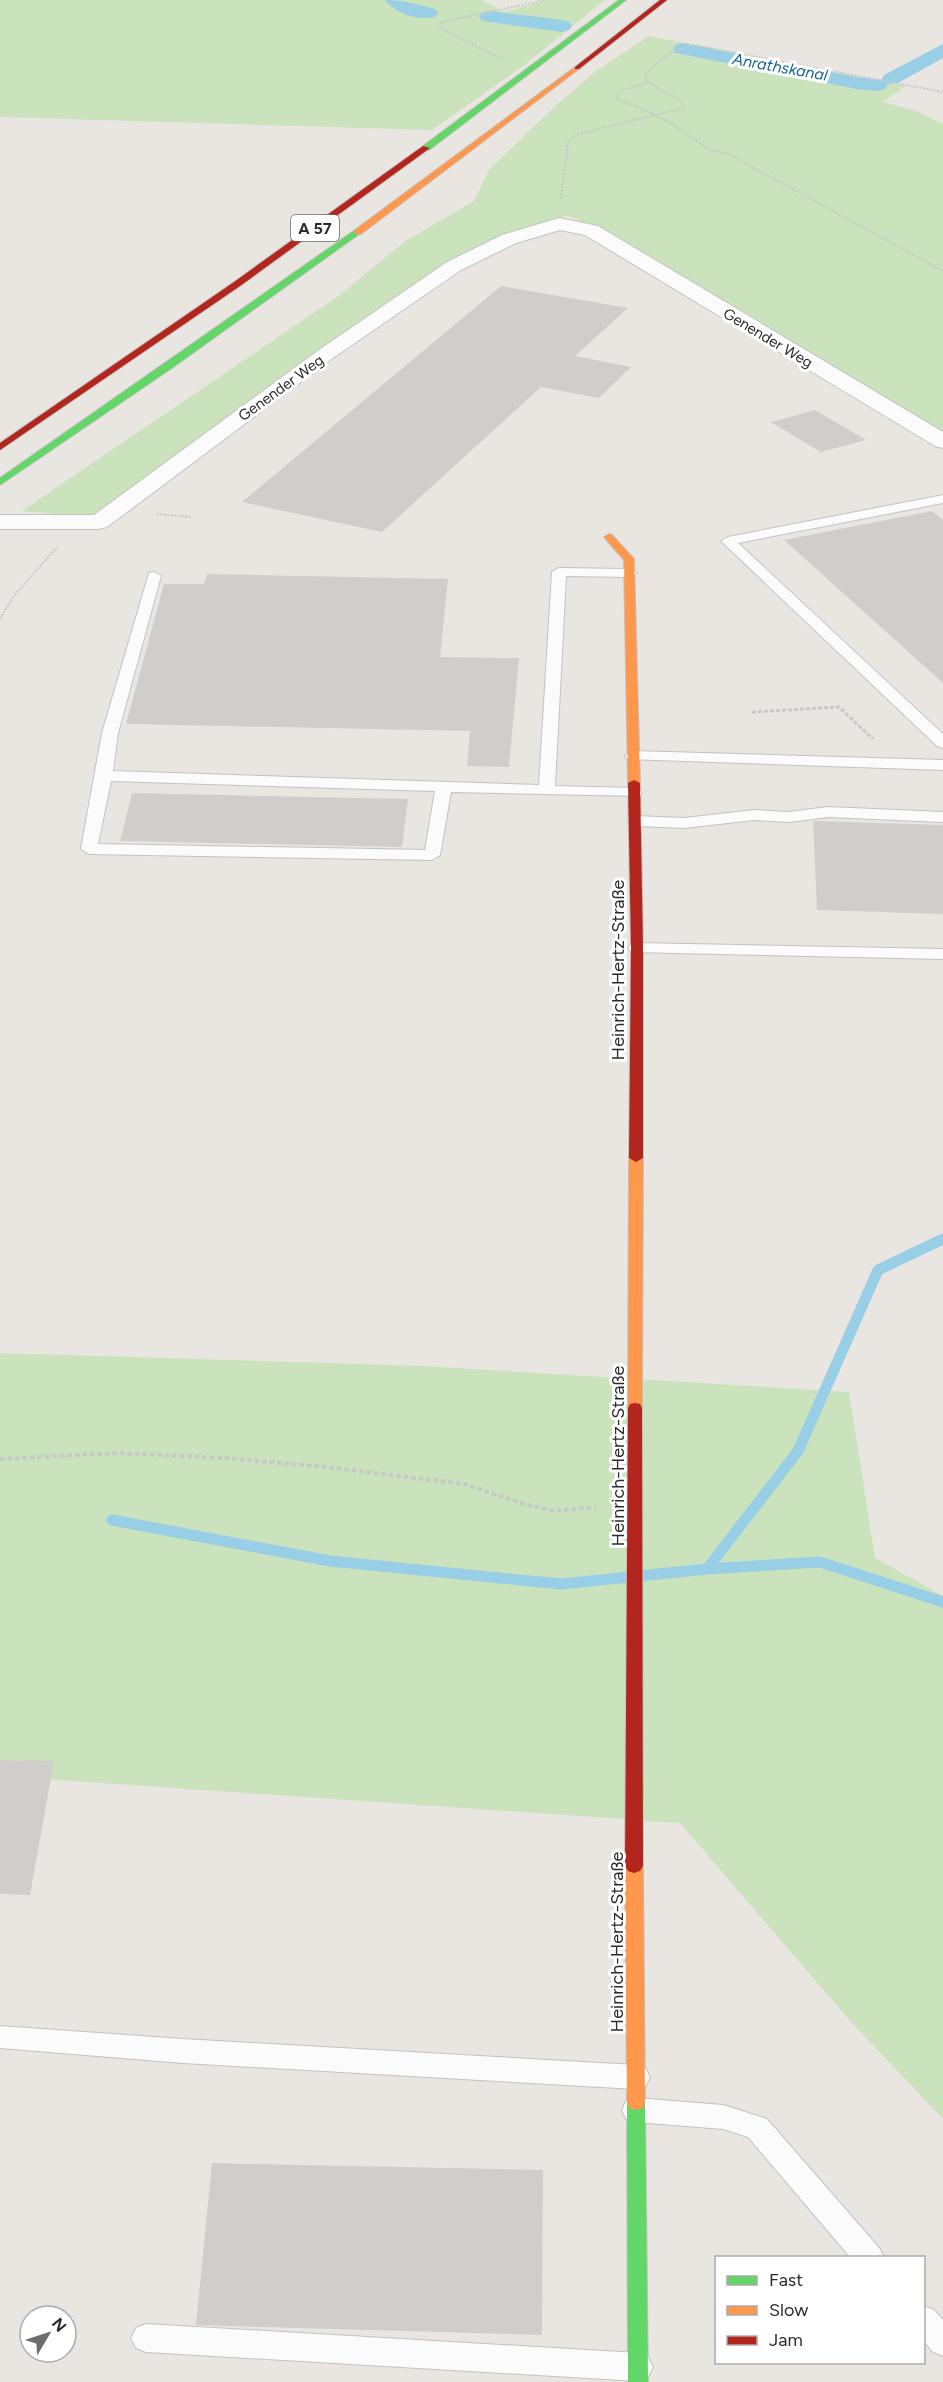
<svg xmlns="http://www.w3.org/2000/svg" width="943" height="2382" font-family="Figtree,sans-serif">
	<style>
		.green { fill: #cae3bd }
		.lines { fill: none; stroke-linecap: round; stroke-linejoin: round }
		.stream { stroke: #99cee7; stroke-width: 11 }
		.canal { fill: #99cee7; fill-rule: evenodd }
		.building { fill: #d0cecb }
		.lane-casing { stroke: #c3c2c2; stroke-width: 2 }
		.street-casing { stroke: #c3c2c2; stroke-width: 2 }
		.fast-casing { stroke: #c3c2c2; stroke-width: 2 }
		.slow-casing { stroke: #c3c2c2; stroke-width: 2 }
		.jam-casing { stroke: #c3c2c2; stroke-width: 2 }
		.path-far2 { stroke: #c8c8c7; stroke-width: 2; stroke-dasharray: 2 1.5; stroke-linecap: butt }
		.path-far1 { stroke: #c8c8c7; stroke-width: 3; stroke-dasharray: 4 2; stroke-linecap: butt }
		.path { stroke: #c8c8c7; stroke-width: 4; stroke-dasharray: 4.5 3; stroke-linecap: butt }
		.lane { fill: #fcfbfb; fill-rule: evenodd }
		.street { fill: #fcfbfb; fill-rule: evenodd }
		.fast { fill: #63d668; fill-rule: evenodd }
		.slow { fill: #ff974d; fill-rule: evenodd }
		.jam { fill: #b3261e; fill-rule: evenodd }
		.path-bridge { stroke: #c8c8c7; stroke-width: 2; stroke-dasharray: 2 1.5; stroke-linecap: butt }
		.labels { text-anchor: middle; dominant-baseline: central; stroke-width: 6; stroke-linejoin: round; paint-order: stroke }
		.far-street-label { font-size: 15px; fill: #2c2c2c; stroke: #fff }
		.far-water-label { font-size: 16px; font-style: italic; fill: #146297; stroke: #fff }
		.shield { fill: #fff; stroke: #6b6b6b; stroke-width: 1.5 }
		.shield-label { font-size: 16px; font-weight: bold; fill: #2c2c2c }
		.street-label { font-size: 18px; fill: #2c2c2c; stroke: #fff }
	</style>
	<rect width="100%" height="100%" fill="#e9e6e2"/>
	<path class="green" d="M0,0H482L504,12L548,0H605L523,66L432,130L0,117Z
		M649,36L906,86L883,102L916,111L943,124V431L598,229L568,216L543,222L494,238L442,265L330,342L92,517L22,511L337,297L407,240L474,201L489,170L555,106L595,72Z
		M0,1353L423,1366L849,1392L875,1558L943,1596V2119L851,2022L680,1823L0,1776Z"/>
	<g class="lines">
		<path class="stream" d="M112,1520L330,1561L561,1584L707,1569L820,1562L943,1602
			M707,1569L798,1451L878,1270L943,1239"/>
		<path class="canal" d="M385,0C405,0 415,4 435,9L438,13L435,17C419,21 394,13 385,0Z
			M489,11L562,20L569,22L572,26L569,30L562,32L482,21L479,17L482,13Z
			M683,43L856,77L881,80L884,75L943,44V58L898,83L888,84L885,89L878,91L856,89L676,53L673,49L676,45Z"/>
	</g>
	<path class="building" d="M501,286L628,308L575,356L631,367L599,398L541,387L382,532L242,502Z
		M815,410L866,440L821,452L771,422Z
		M932,511L943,520V683L784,540Z
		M207,574L448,579L440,657L519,658L509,767L467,766L470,731L126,724L164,584H204Z
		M132,793L408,799L402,847L120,841Z
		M813,821L943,825V914L817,910Z
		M0,1760L54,1761L30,1895L0,1894Z
		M212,2163L543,2170L542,2335L196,2325Z"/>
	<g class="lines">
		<defs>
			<path id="lane" d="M943,495V503L738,543L943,734V748L937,746L721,541L728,537Z
				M559,568L630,569L637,573L630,577L566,576L555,786L634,788L640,790L642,793L640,796L451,792L440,855L432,860L89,854L81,849L102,733L149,573L154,572L161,576L118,733L113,771L539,785L552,572ZM111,781L435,791L425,850L98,844Z
				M633,751L943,760V770L627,759L625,756Z
				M828,807L943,812V822L828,817L789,822L754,820L684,828L635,826L627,821L635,816L684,818L754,810L789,812Z
				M637,943L943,949V959L631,952L628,948L631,944Z
				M0,2026L183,2039L636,2065L646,2069L650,2077L646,2085L636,2089L183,2063L0,2048Z
				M636,2098L723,2105L767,2119L880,2249L884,2258H851L748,2137L723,2129L636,2122L626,2119L622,2110L626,2101Z
				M924,2306L934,2310L943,2320V2356L933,2352L924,2341Z
				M146,2324L638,2353L648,2357L653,2367L648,2377L638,2381L146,2352L136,2348L131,2338L136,2328Z"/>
			<path id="street" d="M559,218L598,226L943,432V448L935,446L585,235L560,230L516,243L461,270L333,358L107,527L99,529H0V515H94L319,350L447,262L502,235Z"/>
			<path id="fast" d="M619,0H626L429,150H423V146Z
				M355,230L362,232L172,368L0,485V478Z
				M636,2094L643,2096L645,2102L648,2382H628L627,2102L629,2096Z"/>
			<path id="slow" d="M575,67L580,68L361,234H355V230Z
				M609,534L612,535L634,559L640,783L634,786L628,783L624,560L604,537Z
				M636,1154L643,1158L642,1408L640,1412H630L628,1408L629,1158Z
				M634,1859L640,1861L643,1866L645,2102L643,2108L636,2110L629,2108L627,2102L625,1866L628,1861Z"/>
			<path id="jam" d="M660,0H667L579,69H575V67Z
				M423,146L430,148L240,286L0,450V443L234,282Z
				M634,780L640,783L643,948V1158L636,1162L629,1158L631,948L628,783Z
				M635,1403L640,1404L642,1408L643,1866L640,1871L634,1873L628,1871L625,1866L628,1408L630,1404Z"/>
		</defs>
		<use href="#lane" class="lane-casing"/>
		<use href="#street" class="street-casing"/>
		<use href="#fast" class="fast-casing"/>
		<use href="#slow" class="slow-casing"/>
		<use href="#jam" class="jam-casing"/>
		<path class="path-far2" d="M502,59L440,28L441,22L547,0
			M648,83L619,91L617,99L652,113
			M667,121L710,150L727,153L943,271
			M561,199L568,142L577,134L684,108L681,101L646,81V73C661,59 674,49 694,45L943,92
			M157,514L192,517
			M0,619L13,597L57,547"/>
		<path class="path-far1" d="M752,712L839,707L873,739"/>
		<path class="path" d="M0,1459L118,1453L224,1458L326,1467L464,1484L521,1503L554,1511L596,1507"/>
		<use href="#lane" class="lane"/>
		<use href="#street" class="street"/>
		<use href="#fast" class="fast"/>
		<use href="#slow" class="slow"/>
		<use href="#jam" class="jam"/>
		<path class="path-bridge" d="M652,113L667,121"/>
	</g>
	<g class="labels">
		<g class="far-street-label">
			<text transform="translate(768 338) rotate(31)">Genender Weg</text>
			<text transform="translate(281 388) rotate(-36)">Genender Weg</text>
		</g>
		<g class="far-water-label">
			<text transform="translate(780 67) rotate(10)">Anrathskanal</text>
		</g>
		<rect class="shield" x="291" y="215" width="48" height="26" rx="4.5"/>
		<g class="shield-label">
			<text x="315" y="228">A 57</text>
		</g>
		<g class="street-label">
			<text transform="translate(618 970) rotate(-90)">Heinrich-Hertz-Straße</text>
			<text transform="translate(618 1456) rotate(-90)">Heinrich-Hertz-Straße</text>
			<text transform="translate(617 1942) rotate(-90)">Heinrich-Hertz-Straße</text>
		</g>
	</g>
	<rect x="715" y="2256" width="210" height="108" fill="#ffffff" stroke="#ababab" stroke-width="1.5"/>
	<rect x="727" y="2276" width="30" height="9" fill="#63d668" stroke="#ababab" stroke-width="1.5"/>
	<text x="769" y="2286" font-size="18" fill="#2c2c2c">Fast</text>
	<rect x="727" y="2306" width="30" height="9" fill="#ff974d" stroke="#ababab" stroke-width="1.5"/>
	<text x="769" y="2316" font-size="18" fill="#2c2c2c">Slow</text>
	<rect x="727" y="2336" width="30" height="9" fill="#b3261e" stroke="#ababab" stroke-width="1.5"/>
	<text x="769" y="2346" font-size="18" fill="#2c2c2c">Jam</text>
	<g transform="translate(48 2334) rotate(51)"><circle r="28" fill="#ffffff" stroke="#ababab" stroke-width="1.5"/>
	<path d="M0-4.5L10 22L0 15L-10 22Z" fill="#6e6d6c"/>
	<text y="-9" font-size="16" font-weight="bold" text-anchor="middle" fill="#2c2c2c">N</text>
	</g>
</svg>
